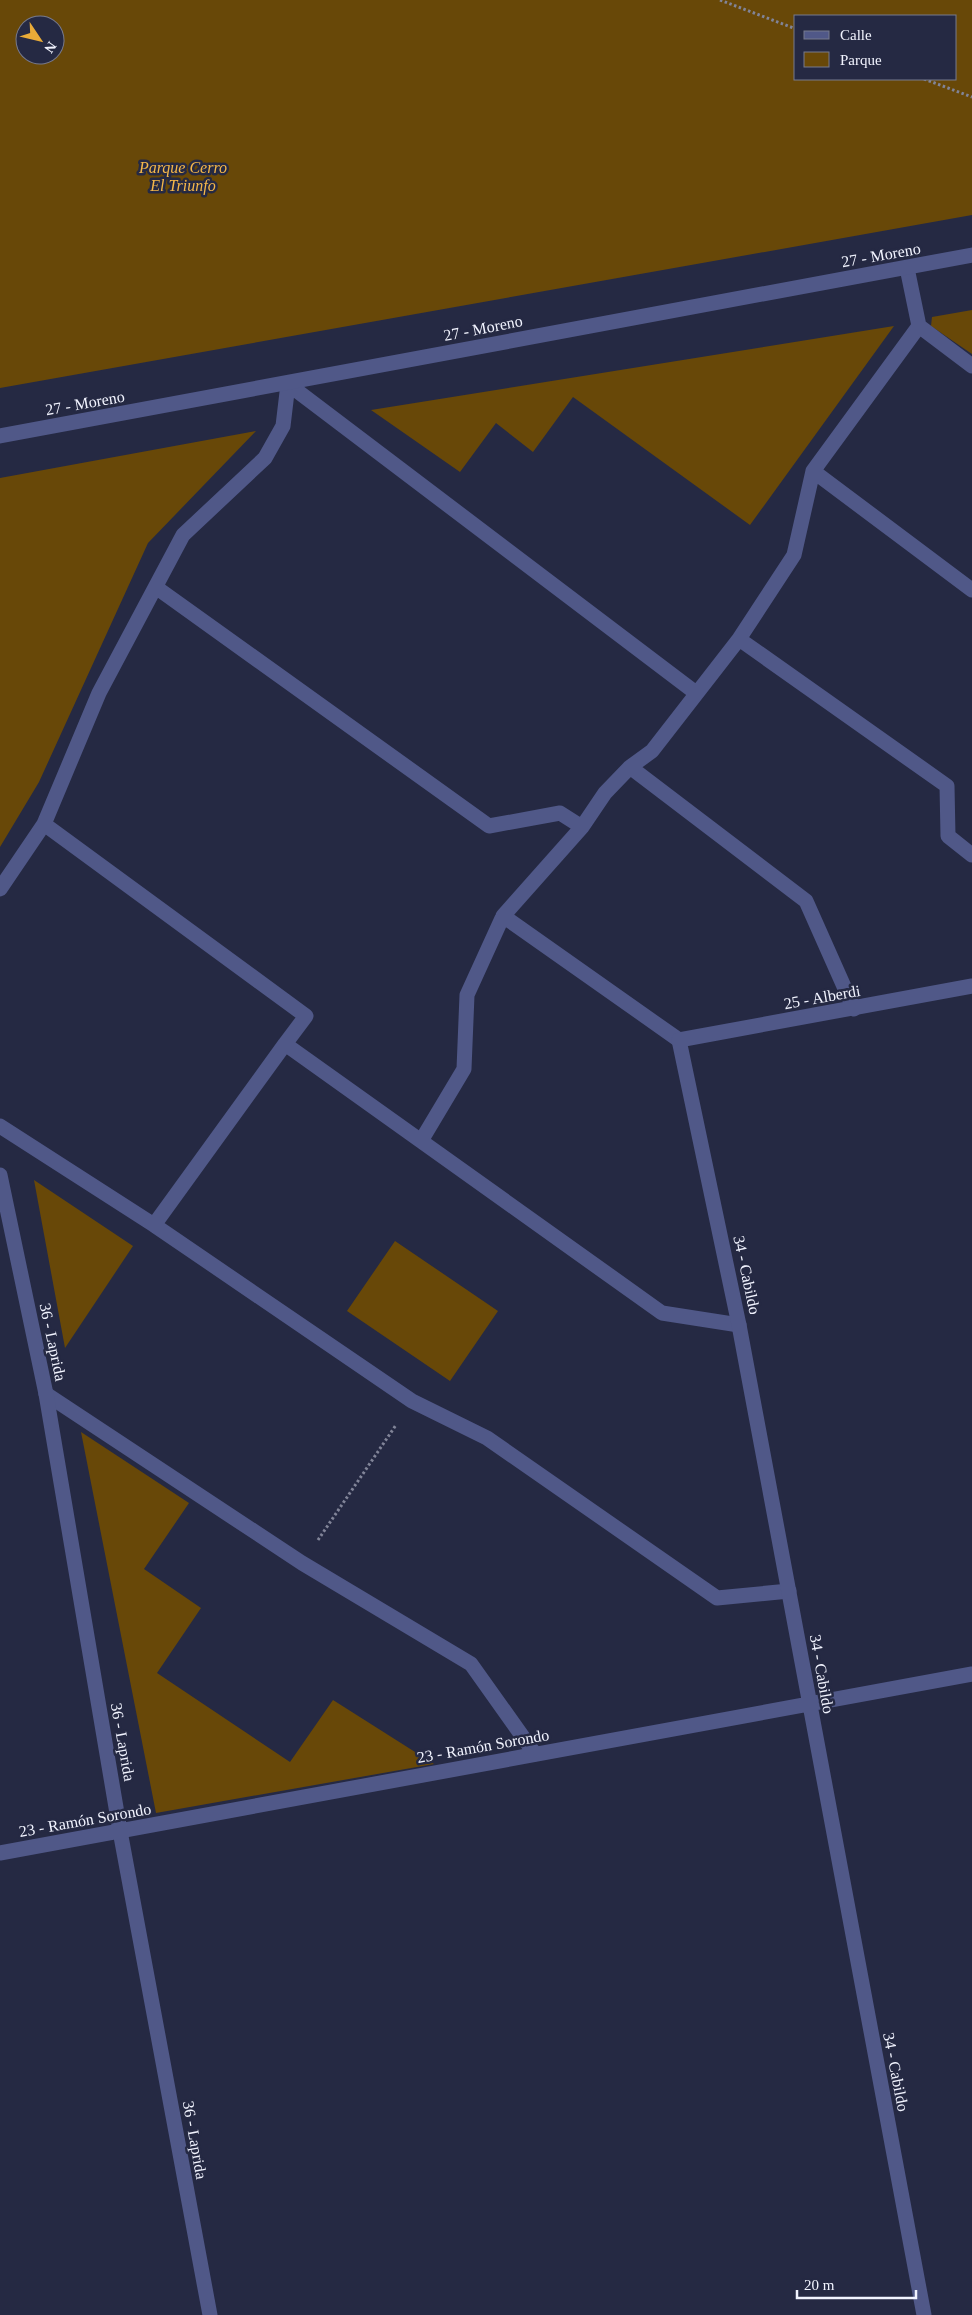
<svg xmlns="http://www.w3.org/2000/svg" width="972" height="2315" font-family="'Times New Roman',serif">
	<style>
		.green { fill: #684808; fill-rule: evenodd }
		.lines { fill: none; stroke-linecap: round; stroke-linejoin: round }
		.path { stroke: #818498; stroke-width: 3; stroke-dasharray: 2.5 2.5; stroke-linecap: butt }
		.lane { stroke: #505888; stroke-width: 15 }
		.street { stroke: #505888; stroke-width: 15 }
		.labels { text-anchor: middle; dominant-baseline: central; stroke-width: 5; stroke-linejoin: round; paint-order: stroke }
		.park-label { font-size: 16px; font-style: italic; fill: #f5b74a; stroke: #252943 }
		.street-label { font-size: 16px; fill: #f1f3fe; stroke: #252943 }
	</style>
	<rect width="100%" height="100%" fill="#252943"/>
	<path class="green" d="M0,0H972V215L0,388ZM796,16H956V79H796ZM25,25H55V55H25Z
		M972,310V354L931,326L932,317Z
		M894,326L750,525L573,397L533,452L496,423L460,472L371,410Z
		M256,431L148,543L39,782L0,847V478Z
		M34,1180L133,1246L65,1348Z
		M395,1241L498,1311L450,1381L347,1311Z
		M81,1432L189,1503L144,1569L201,1608L157,1673L290,1762L333,1700L434,1764L156,1813Z"/>
	<g class="lines">
		<path class="path" d="M720,0L796,29
			M924,79L972,97
			M318,1540L396,1425"/>
		<path class="lane" d="M919,326L972,366
			M288,384L696,693
			M813,471L972,590
			M157,588L489,826L560,813L582,827
			M739,639L947,786L948,836L972,855
			M630,767L806,901L854,1009
			M44,824L306,1016L285,1044L662,1313L739,1325
			M0,889L44,824L99,693L183,535L265,458L283,426L288,384
			M503,916L679,1040
			M0,1126L154,1225L412,1401L487,1438L717,1598L789,1591
			M421,1141L464,1069L467,995L503,916L582,827L605,793L630,767L652,751L739,639L794,555L813,471L919,326L907,268
			M154,1225L285,1044
			M46,1394L302,1563L471,1664L535,1754"/>
		<path class="street" d="M0,436L972,255
			M0,1175L46,1394L120,1831L210,2315
			M0,1853L972,1674
			M924,2315L739,1325L679,1040L972,986"/>
	</g>
	<g class="labels">
		<g class="park-label">
			<text x="183" y="167">Parque Cerro<tspan x="183" dy="18">El Triunfo</tspan></text>
		</g>
		<g class="street-label">
			<text transform="translate(881 255) rotate(-10)">27 - Moreno</text>
			<text transform="translate(483 328) rotate(-11)">27 - Moreno</text>
			<text transform="translate(85 403) rotate(-10)">27 - Moreno</text>
			<text transform="translate(822 997) rotate(-10)">25 - Alberdi</text>
			<text transform="translate(747 1275) rotate(78)">34 - Cabildo</text>
			<text transform="translate(53 1342) rotate(78)">36 - Laprida</text>
			<text transform="translate(822 1674) rotate(80)">34 - Cabildo</text>
			<text transform="translate(123 1742) rotate(80)">36 - Laprida</text>
			<text transform="translate(483 1746) rotate(-10)">23 - Ramón Sorondo</text>
			<text transform="translate(85 1820) rotate(-10)">23 - Ramón Sorondo</text>
			<text transform="translate(896 2072) rotate(79)">34 - Cabildo</text>
			<text transform="translate(195 2140) rotate(80)">36 - Laprida</text>
		</g>
	</g>
	<rect x="794" y="15" width="162" height="65" fill="#252943" stroke="#777a8e"/>
	<rect x="804" y="31" width="25" height="8" fill="#505888" stroke="#777a8e"/>
	<text x="840" y="40" font-size="15" fill="#f1f3fe">Calle</text>
	<rect x="804" y="52" width="25" height="15" fill="#684808" stroke="#777a8e"/>
	<text x="840" y="65" font-size="15" fill="#f1f3fe">Parque</text>
	<g transform="translate(40 40) rotate(125)"><circle r="24" fill="#252943" stroke="#777a8e"/>
	<path d="M0-4L9 19L0 12L-9 19Z" fill="#e9ab38"/>
	<text y="-8" font-size="14" font-weight="bold" text-anchor="middle" fill="#f1f3fe">N</text>
	</g>
	<path d="M797 2290v8h119v-8" fill="none" stroke="#f1f3fe" stroke-width="2.5"/>
	<text x="804" y="2290" font-size="15" fill="#f1f3fe" stroke="#252943" stroke-width="4" paint-order="stroke">20 m</text>
</svg>
